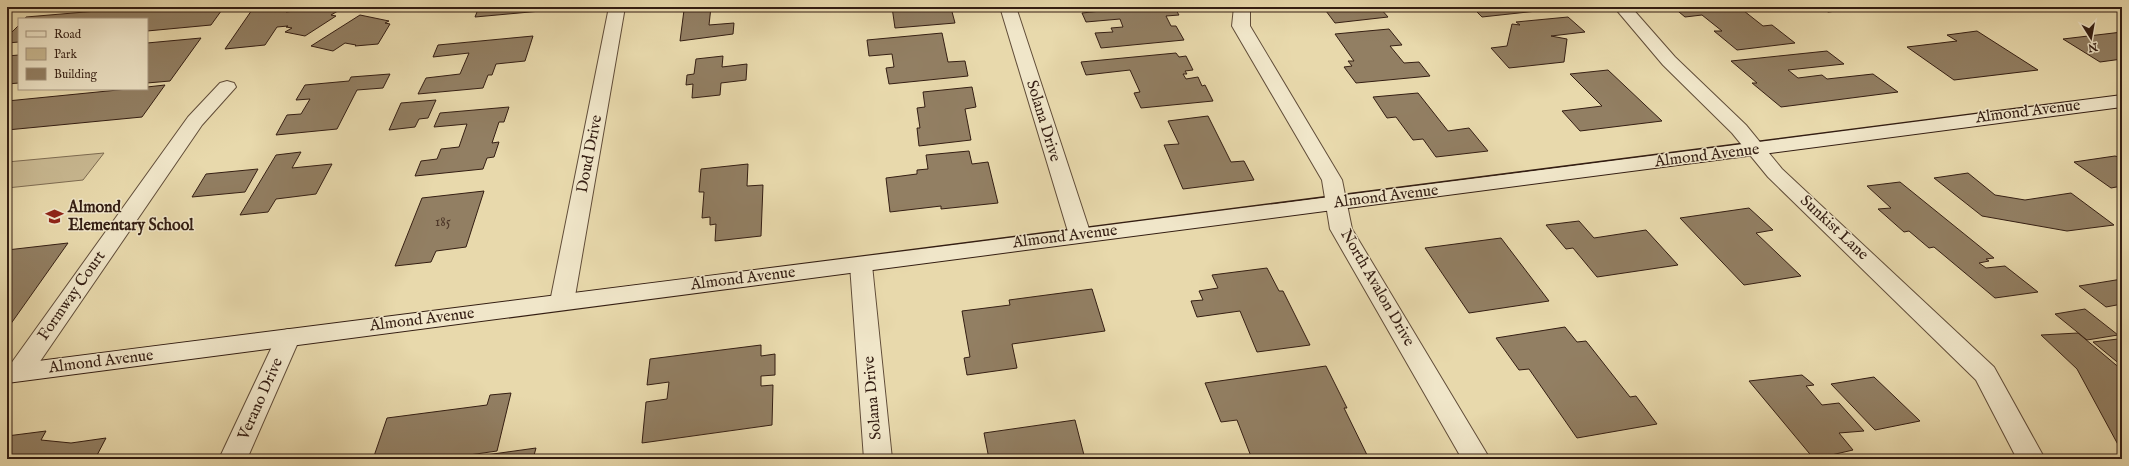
<svg xmlns="http://www.w3.org/2000/svg" width="2129" height="466" font-family="'IM FELL English',serif">
	<style>
		.green { fill: #c9b992; stroke: #7e6c52 }
		.building { fill: #927f63; stroke: #341e13 }
		.lines { fill: none; stroke-linecap: round; stroke-linejoin: round }
		.street-casing { stroke: #614d39; stroke-width: 2 }
		.secondary-casing { stroke: #341e13; stroke-width: 2 }
		.street { fill: #f0e6c9; fill-rule: evenodd }
		.secondary { fill: #f0e6c9; fill-rule: evenodd }
		.labels { text-anchor: middle; dominant-baseline: central; stroke-width: 3; stroke-linejoin: round; paint-order: stroke }
		.number-label { font-size: 14px; fill: #4c3627 }
		.street-label { font-size: 16px; fill: #341e13; stroke: #f0e6c9 }
		.poi-label { font-size: 16px; font-weight: bold; fill: #341e13; stroke: #f0e6c9; text-anchor: start }
	</style>
	<rect width="100%" height="100%" fill="#e8d9ac"/>
	<filter id="stains"><feTurbulence type="fractalNoise" baseFrequency=".005" numOctaves="4"/><feColorMatrix values="0 0 0 0 .2 0 0 0 0 .09 0 0 0 0 .02 0 0 0 .5 -.17"/></filter>
	<radialGradient id="worn" r=".72"><stop offset=".6" stop-color="#630" stop-opacity="0"/><stop offset="1" stop-color="#630" stop-opacity=".3"/></radialGradient>
	<path class="green" d="M104,153L83,180L7,188V162Z"/>
	<path class="building" d="M144,7H224L211,25L147,31V19H25L26,17Z
		M254,7H289L286,12L314,9L318,7L343,8L331,15L336,16L305,36L285,32L292,28L286,27L288,26L277,27L265,45L225,49Z
		M479,7H543L541,11L475,17Z
		M711,7L709,25L734,23L733,34L680,41L684,10Z
		M892,7H935V9L951,8L955,23L895,28Z
		M1139,7H1174L1179,15L1166,16L1171,26H1176L1184,40L1101,48L1095,33L1113,32L1111,28L1123,27L1120,19L1086,22L1082,13Z
		M1323,7L1380,8L1388,17L1335,23Z
		M1472,7H1542L1546,10L1482,17Z
		M1673,7H1739L1763,26L1772,25L1795,43L1737,50L1714,31H1722L1702,15L1685,17Z
		M1821,7H1851L1854,9L1828,12Z
		M360,15L389,21L385,23L390,24L378,44L355,46L356,45L345,43L333,51L311,46Z
		M1568,17L1585,32L1551,36L1567,39L1564,62L1509,68L1491,48L1507,46L1512,24L1520,25L1516,22Z
		M19,25V42L7,43V37Z
		M1389,29L1402,45L1390,46L1404,63L1419,62L1430,76L1356,83L1344,67L1352,66L1348,61H1354L1335,34Z
		M1977,31L2038,70L1954,80L1907,47L1957,41L1947,35Z
		M2122,32V59L2100,62L2063,39Z
		M942,33L948,62L965,61L968,76L889,84L886,68L894,67L892,54L869,56L867,40Z
		M533,36L525,61L496,64L492,75H488L483,88L418,94L426,78L460,74L469,53L433,57L438,45Z
		M201,38L170,81L147,83V43Z
		M1827,51L1844,64L1788,70L1798,78L1822,75L1827,79L1873,74L1898,92L1781,107L1752,83H1757L1731,61Z
		M1176,53L1179,57L1186,56L1193,70L1185,71L1187,74H1183L1186,79L1198,77L1202,86L1205,85L1213,101L1141,108L1134,93L1140,92L1130,70L1086,75L1081,62Z
		M19,55V83L7,84V56Z
		M723,56L722,67L747,64L746,80L721,83L720,95L692,98L693,84L686,85L687,75L694,74L696,59Z
		M1608,70L1662,121L1580,131L1562,111L1602,106L1570,74Z
		M390,74L383,88L357,90L337,129L276,135L287,115L301,114L310,99L296,100L305,85L349,81L351,77Z
		M165,85L142,117L7,130V101L128,89H147V87Z
		M972,87L976,107L965,109L971,140L919,146L917,128H920L917,108L925,107L923,92Z
		M1418,93L1448,131L1469,128L1488,151L1436,157L1423,139L1413,140L1396,117L1387,118L1373,97Z
		M436,100L428,118L419,119L415,127L389,130L401,103Z
		M509,107L504,122H499L492,143L499,142L494,157L487,158L483,169L415,176L421,161L437,159L441,149L459,147L467,124L434,127L440,113Z
		M1208,116L1231,162L1244,161L1254,180L1183,189L1164,145L1179,144L1168,121Z
		M969,151L972,164L988,162L998,203L941,209V206L890,212L886,178L917,174V170L928,169L926,155Z
		M301,152L292,168L332,164L316,194L276,199L268,212L240,215L276,155Z
		M2115,156L2122,158V186L2111,188L2074,162Z
		M748,164L747,186L763,185L761,236L715,241L716,224L710,225V217L702,218L704,192H699L701,169Z
		M258,169L245,192L192,197L206,174Z
		M1968,173L1995,195L2025,200L2071,193L2114,225L2067,231L1982,216L1934,178Z
		M1900,182L1994,258L1986,259L1989,261L1979,263L1986,268L2005,266L2038,292L1995,298L1934,247L1929,248L1909,231L1904,232L1878,209L1891,208L1867,186Z
		M484,191L466,247L436,251L431,262L395,266L422,198Z
		M1749,208L1773,230L1756,233L1801,276L1744,285L1680,218Z
		M1579,221L1594,238L1646,230L1678,265L1597,277L1573,248L1566,249L1546,225Z
		M1501,238L1549,301L1469,313L1425,248Z
		M68,243L10,325H7V250Z
		M1267,268L1279,291H1283L1310,345L1257,352L1240,311L1197,317L1191,301L1203,300L1199,291L1218,288L1212,275Z
		M2122,279V304L2106,307L2079,286Z
		M1092,289L1105,331L1012,344L1017,368L967,375L964,358L970,357L962,311L1010,305L1009,300Z
		M2085,309L2118,335L2087,340L2055,314Z
		M1565,327L1577,342L1586,341L1630,397L1636,396L1657,424L1577,438L1529,369L1519,370L1496,338Z
		M2078,333L2122,370V452L2077,369L2041,335Z
		M2118,339L2122,342V366L2093,342Z
		M761,345V356L775,354V375L761,376V386L773,385L772,425L642,443L646,402L667,399L669,382L647,385L650,359Z
		M1326,366L1347,408H1344L1369,459H1252L1237,420L1221,422L1205,383Z
		M1802,375L1814,385L1806,386L1822,405L1839,403L1864,431L1839,433L1853,450L1814,459L1749,381Z
		M1874,377L1920,421L1875,430L1831,384Z
		M511,393L497,451L441,459H373L387,418L487,405L490,395Z
		M1075,420L1085,459H989L984,433Z
		M46,431L41,440L71,443L106,438L95,459H7V436Z
		M536,448L533,459H457Z"/>
	<g class="lines">
		<defs>
			<path id="street" d="M609,7H625L574,302L570,308L562,310L554,308L550,302Z
				M1000,7H1016L1091,235L1088,240L1080,242L1072,240L1069,235Z
				M1234,7H1250V26L1342,180L1352,229L1490,459H1462L1330,229L1322,180L1232,26Z
				M1614,7H1631L1675,57L1746,125L1782,169L1994,367L2045,459H2017L1976,380L1768,177L1732,133L1663,65Z
				M227,81L234,83L236,87L202,125L28,379L19,381L10,379L7,371L10,365L188,117L220,83Z
				M861,257L869,260L872,265L892,459H864L850,265L853,260Z
				M288,329L297,332L300,338L247,459H219L276,338L279,332Z"/>
			<path id="secondary" d="M2122,95V107L7,383V365C712,275 1417,187 2122,95Z"/>
		</defs>
		<use href="#street" class="street-casing"/>
		<use href="#secondary" class="secondary-casing"/>
		<use href="#street" class="street"/>
		<use href="#secondary" class="secondary"/>
	</g>
	<defs>
		<symbol id="school-bare" viewBox="-9 -9 18 18"><path d="M0-5L7-2L0 1L-7-2ZM-4 1L0 2.5L4 1V4Q0 6-4 4Z" fill="#8f2418" stroke="#f0e6c9" stroke-width="2.5" paint-order="stroke"/></symbol>
	</defs>
	<g fill-rule="evenodd">
		<use href="#school-bare" x="42" y="204" width="25" height="25"/>
	</g>
	<g class="labels">
		<g class="number-label">
			<text x="443" y="222">185</text>
		</g>
		<g class="street-label">
			<text transform="translate(2028 112) rotate(-7)">Almond Avenue</text>
			<text transform="translate(1043 121) rotate(73)">Solana Drive</text>
			<text transform="translate(590 154) rotate(-79)">Doud Drive</text>
			<text transform="translate(1707 156) rotate(-7)">Almond Avenue</text>
			<text transform="translate(1386 197) rotate(-7)">Almond Avenue</text>
			<text transform="translate(1834 228) rotate(43)">Sunkist Lane</text>
			<text transform="translate(1065 237) rotate(-7)">Almond Avenue</text>
			<text transform="translate(743 279) rotate(-7)">Almond Avenue</text>
			<text transform="translate(1377 288) rotate(60)">North Avalon Drive</text>
			<text transform="translate(72 296) rotate(-55)">Formway Court</text>
			<text transform="translate(422 320) rotate(-7)">Almond Avenue</text>
			<text transform="translate(101 362) rotate(-7)">Almond Avenue</text>
			<text transform="translate(873 398) rotate(-95)">Solana Drive</text>
			<text transform="translate(261 399) rotate(-66)">Verano Drive</text>
		</g>
		<g class="poi-label">
			<text x="68" y="208">Almond<tspan x="68" dy="18">Elementary School</tspan></text>
		</g>
	</g>
	<rect width="2129" height="466" fill="none" stroke="#e8d9ac" stroke-width="24"/>
	<rect x="8" y="8" width="2113" height="450" fill="none" stroke="#341e13" stroke-width="2"/>
	<rect x="12" y="12" width="2105" height="442" fill="none" stroke="#341e13"/>
	<rect x="18" y="18" width="130" height="72" fill="#f0e6c9" stroke="#a59680"/>
	<rect x="26" y="31" width="20" height="6" fill="#f0e6c9" stroke="#a59680"/>
	<text x="54" y="38" font-size="12" fill="#341e13">Road</text>
	<rect x="26" y="48" width="20" height="12" fill="#c9b992" stroke="#a59680"/>
	<text x="54" y="58" font-size="12" fill="#341e13">Park</text>
	<rect x="26" y="68" width="20" height="12" fill="#927f63" stroke="#a59680"/>
	<text x="54" y="78" font-size="12" fill="#341e13">Building</text>
	<g transform="translate(2091 38) rotate(169)" stroke="#f0e6c9" stroke-width="3" paint-order="stroke">
	<path d="M0-3L7 15L0 10L-7 15Z" fill="#341e13"/>
	<text y="-6" font-size="11" font-weight="bold" text-anchor="middle" fill="#341e13">N</text>
	</g>
	<rect width="100%" height="100%" filter="url(#stains)"/>
	<rect width="100%" height="100%" fill="url(#worn)"/>
</svg>
